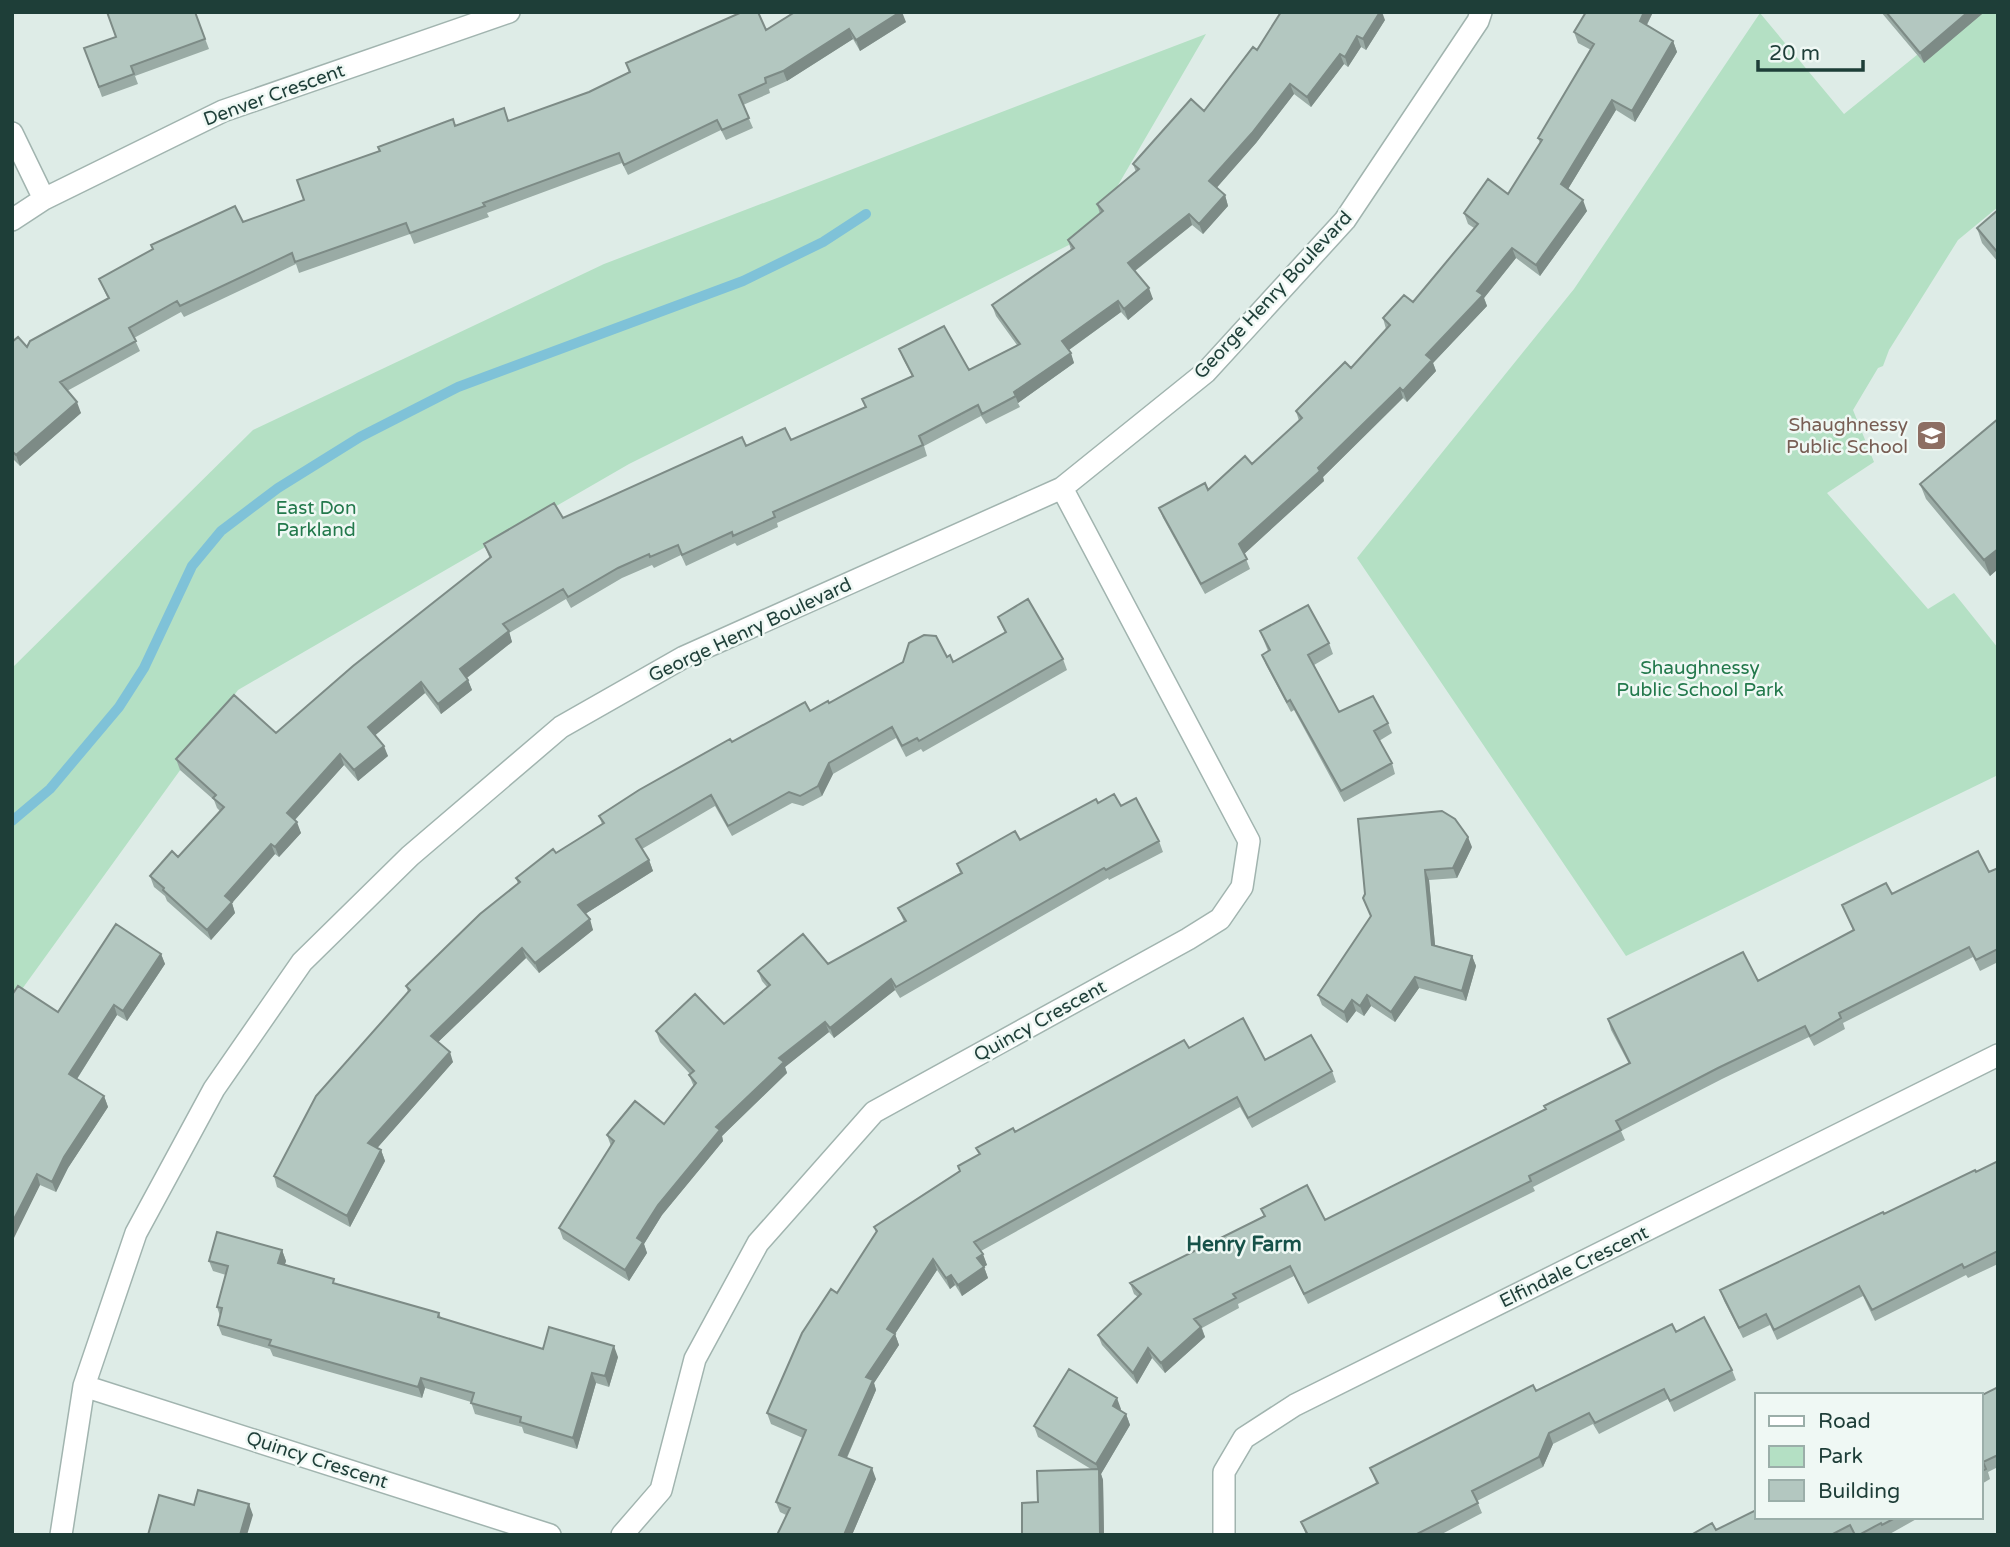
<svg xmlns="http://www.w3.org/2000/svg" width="2010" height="1547" font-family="'Varela Round',sans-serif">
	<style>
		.green { fill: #b4e0c4 }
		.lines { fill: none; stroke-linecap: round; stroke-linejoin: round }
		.stream { stroke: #7fc2d8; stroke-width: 10 }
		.minor-casing { stroke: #a1b4af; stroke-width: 24 }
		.minor { stroke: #fff; stroke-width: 21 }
		.wall { fill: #9aaba5 }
		.shaded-wall { fill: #7d8b86 }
		.building { fill: #b3c7c0; stroke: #7d8b86; stroke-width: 2 }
		.labels { text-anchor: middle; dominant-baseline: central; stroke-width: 5; stroke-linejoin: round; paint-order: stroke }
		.street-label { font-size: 19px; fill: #1e3e38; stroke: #eff8f4 }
		.education-label { font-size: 19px; fill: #785e54; stroke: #eff8f4; text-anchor: end }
		.park-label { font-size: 19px; fill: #23794c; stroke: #eff8f4 }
		.neighbourhood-label { font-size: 21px; font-weight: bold; fill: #175249; stroke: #eff8f4 }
	</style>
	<rect width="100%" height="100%" fill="#deece7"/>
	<path class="green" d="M1970,12H1998V207L1958,240L1889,350L1883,366L1878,368L1853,410L1874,462L1827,493L1928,609L1954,593L1998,648V775L1626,956L1357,558L1574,289L1760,13L1844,114Z
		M1206,34L1089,235L629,464L238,690L12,1003V668L253,430L604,264Z"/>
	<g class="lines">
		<path class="stream" d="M12,821L50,789L119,707L144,668L192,566L221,531L278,488L360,437L458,387L743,281L823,242L866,214"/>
		<defs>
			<path id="minor" d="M12,133L44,199
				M12,220L44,199L223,111L509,12
				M84,1386L550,1535
				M61,1535L84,1386L136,1233L214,1089L302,962L410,856L561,727L684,657L1062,488L1206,372L1345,220L1478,21L1481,12
				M622,1535L661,1490L695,1359L758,1243L874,1112L1188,939L1220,919L1242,887L1249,841L1062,488
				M1224,1535V1472L1244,1438L1295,1405L1998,1055"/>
		</defs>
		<use href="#minor" class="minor-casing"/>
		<use href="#minor" class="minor"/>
	</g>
	<path class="wall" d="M195,12L209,49L135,76L138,84L102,97L84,48Z
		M1653,12L1647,25L1673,41L1677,52L1635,122L1616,110L1568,189L1587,211L1540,276L1516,258L1484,298L1487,306L1433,363L1436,371L1407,402L1403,398L1323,477L1324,481L1244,554L1250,569L1205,594L1163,518L1159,508L1208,490L1252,464L1299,421L1296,411L1351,368L1386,329L1383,318L1413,302L1474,228L1468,224L1464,213L1508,194L1540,143L1538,138L1591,50L1578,43L1574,32Z
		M1881,12H1982V14L1924,63Z
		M1385,20L1366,50L1361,47L1348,67L1344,64L1311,107L1294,94L1256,143L1216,188L1225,195L1228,206L1203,234L1192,225L1135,271L1153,299L1128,320L1121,312L1069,350L1074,363L1018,403L1020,407L986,424L981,416L924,446L927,456L777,523L778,527L737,546L735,543L686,566L681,555L654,568L652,565L622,578L571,608L566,599L509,633L512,642L467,678L472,690L441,714L425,693L375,735L388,756L358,781L344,765L295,820L301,833L279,857L275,854L232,903L235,913L211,940L167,901L165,896L154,887L150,876L178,857L220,811L217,808L214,800L180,770L176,759L276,733L490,559L484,544L563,518L746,446L791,440L865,407L862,399L912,376L903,359L899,349L969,370L1017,345L996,316L992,305L1071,250L1068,240L1100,214L1097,204L1136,172L1133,164L1204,111L1257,50Z
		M906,22L860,51L853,39L787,81L769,89L770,93L743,105L753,128L726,140L721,130L628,175L622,163L487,213L489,217L414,244L410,234L299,273L296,264L184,317L181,312L134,338L140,351L67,391L81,413L20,466L12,458V342L27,347L108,299L99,279L243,222L304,200L455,126L508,121L589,92L629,72L626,63L766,30Z
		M1998,210V262L1982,243L1977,228Z
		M1998,419V569L1990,576L1926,499L1920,484Z
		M998,617L1063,659L1067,670L923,752L921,749L906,757L896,738L833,774L822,796L803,806L792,803L732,836L715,806L642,849L649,860L653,871L585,914L593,930L539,973L526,958L438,1042L453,1062L377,1148L381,1150L385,1161L350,1227L277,1187L274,1176L408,992L406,986L518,884L516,878L602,824L599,816L732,742L947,657L953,662L1005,633Z
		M1260,631L1329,643L1333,654L1314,665L1339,712L1388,723L1392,733L1379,741L1392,763L1395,774L1344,802L1294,710L1291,712L1266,665L1262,655L1268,651Z
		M1098,803L1121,806L1159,841L1163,852L1109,880L1108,878L900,998L895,990L834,1038L829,1032L785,1067L787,1073L722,1136L723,1141L662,1215L644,1244L647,1253L629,1281L563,1239L559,1228L611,1146L607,1135L664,1124L694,1087L689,1075L690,1074L660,1042L656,1031L724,1024L767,987L762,981L758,971L828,964L904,922L898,908L960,873L957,864L1020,840Z
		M1472,847L1457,878L1429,880L1435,945L1472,956L1476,966L1466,1001L1419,988L1395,1022L1371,1006L1364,1016L1356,1011L1347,1023L1322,1005L1318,995L1371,916L1363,898Z
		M1998,868V962L1980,971L1973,957L1843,1023L1845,1029L1814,1046L1809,1037L1722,1079L1621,1131L1625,1140L1533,1187L1535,1191L1308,1304L1294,1276L1238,1304L1239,1308L1202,1328L1205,1337L1165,1373L1152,1358L1137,1384L1102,1345L1098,1335L1138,1297L1134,1294L1130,1283L1264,1216L1261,1209L1325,1220L1545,1109L1629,1064L1611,1030L1608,1019L1758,981L1853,930L1842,905L1989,872Z
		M161,954L165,964L127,1021L117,1015L77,1079L104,1096L108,1107L68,1168L56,1192L40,1185L12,1239V995L58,1012Z
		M1189,1048L1332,1071L1336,1082L1252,1128L1240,1107L981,1251L987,1265L984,1267L988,1278L962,1296L955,1285L950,1289L937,1270L895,1334L899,1345L874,1383L876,1390L847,1458L876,1479L852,1535H777L786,1515L780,1512L776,1502L803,1438L771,1424L767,1413L837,1293L876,1233L874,1227L960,1171L958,1166L979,1155L976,1148L1015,1132Z
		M1998,1161V1264L1968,1278L1966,1275L1875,1321L1863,1296L1777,1340L1770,1325L1743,1338L1724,1301L1720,1290L1976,1172Z
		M282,1250L286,1261L285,1264L336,1284L439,1313L441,1318L543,1349L618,1357L609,1387L596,1383L577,1449L524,1433L522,1427L475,1414L471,1402L425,1388L422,1398L273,1356L270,1349L222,1335L218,1325L220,1316L217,1307L226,1275L213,1271L209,1261Z
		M1676,1332L1732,1370L1736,1380L1674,1412L1668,1399L1599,1434L1593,1424L1553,1444L1543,1467L1477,1501L1482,1513L1440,1535H1306L1301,1522L1376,1483L1370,1468L1536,1391Z
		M1998,1387V1467L1988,1472L1990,1479L1980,1485V1396Z
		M1121,1409L1120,1411L1126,1414L1130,1425L1101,1474L1103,1480L1104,1535H1022L1038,1502L1091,1469L1038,1437L1034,1426Z
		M1756,1517H1920L1888,1535L1885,1534L1883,1535H1691L1716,1530Z"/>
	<path class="shaded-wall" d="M900,12H902L906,22L860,51L856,40Z
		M1377,12H1382L1385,20L1366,50L1363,39Z
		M1644,12H1653L1643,32L1640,21Z
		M1968,12H1982V14L1924,63L1920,53Z
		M849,29L853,39L787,81L783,71Z
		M1357,36L1361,47L1348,67L1345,57Z
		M1673,41L1677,52L1635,122L1632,111Z
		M1340,54L1344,64L1311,107L1307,97Z
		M1290,84L1294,94L1256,143L1213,192L1209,181Z
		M1612,100L1616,110L1565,194L1561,184Z
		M1225,195L1228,206L1203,234L1199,224Z
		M1583,200L1587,211L1540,276L1536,265Z
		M1189,214L1192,225L1132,273L1128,263Z
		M1512,248L1516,258L1484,298L1487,306L1433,363L1436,371L1407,402L1403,391L1426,355L1477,291Z
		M1149,288L1153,299L1128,320L1124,309Z
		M1118,301L1121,312L1066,352L1062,341Z
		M1071,353L1074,363L1018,403L1014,392Z
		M1400,388L1403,398L1323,477L1324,481L1243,555L1239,544Z
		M77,402L81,413L20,466L16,455Z
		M1998,549V569L1990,576L1984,560Z
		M509,631L512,642L464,680L460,669Z
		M468,680L472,690L441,714L438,704Z
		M421,682L425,693L372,738L368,727Z
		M384,746L388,756L358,781L354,770Z
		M340,754L344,765L291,824L287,813Z
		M829,763L833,774L822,796L818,786Z
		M297,822L301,833L279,857L275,847Z
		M1468,837L1472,847L1457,878L1453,868Z
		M271,844L275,854L232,903L235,913L211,940L207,930L225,896Z
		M649,860L653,871L582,916L578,905Z
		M1425,870L1429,880L1436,955L1432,945Z
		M590,919L593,930L539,973L535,963Z
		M522,948L526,958L434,1046L431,1036Z
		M161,954L165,964L127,1021L123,1011Z
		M1472,956L1476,966L1466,1001L1462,991Z
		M1415,977L1419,988L1395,1022L1391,1012Z
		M891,979L895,990L834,1038L830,1028Z
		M1367,995L1371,1006L1364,1016L1360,1006Z
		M1352,1000L1356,1011L1347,1023L1344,1012Z
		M114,1005L117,1015L73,1085L69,1074Z
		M825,1022L829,1032L785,1067L787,1073L722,1136L723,1141L662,1215L644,1244L647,1253L629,1281L625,1270L637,1238L658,1205L716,1127L779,1058Z
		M450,1052L453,1062L372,1154L368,1143Z
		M104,1096L108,1107L68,1168L56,1192L52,1182L64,1157Z
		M381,1150L385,1161L350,1227L347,1216Z
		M37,1174L40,1185L13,1240L12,1223Z
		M282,1250L286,1261L282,1273L278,1263Z
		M983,1254L987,1265L981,1268L977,1258Z
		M933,1259L937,1270L891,1340L887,1329Z
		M984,1267L988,1278L962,1296L958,1285Z
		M951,1275L955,1285L950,1289L946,1278Z
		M1201,1327L1205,1337L1165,1373L1161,1363Z
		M895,1334L899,1345L874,1383L876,1390L843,1466L839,1455L866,1377Z
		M614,1346L618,1357L609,1387L605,1376Z
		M1148,1348L1152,1358L1137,1384L1133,1373Z
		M592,1373L596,1383L577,1449L573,1438Z
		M421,1378L425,1388L422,1398L418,1387Z
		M1117,1398L1121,1409L1117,1417L1113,1406Z
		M1126,1414L1130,1425L1101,1474L1103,1480L1104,1535H1100L1099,1473L1096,1464Z
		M1549,1433L1553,1444L1543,1467L1539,1457Z
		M872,1468L876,1479L852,1535H844Z
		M249,1504L253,1515L247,1535H240Z"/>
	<path class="building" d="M107,12H195L205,39L131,66L134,74L99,87L84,48L116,37Z
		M742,12H758L766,30L795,12H900L856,40L849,29L783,71L765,78L766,83L739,95L749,118L722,130L717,120L624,165L619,153L483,203L485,206L410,233L406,223L295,262L292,253L180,306L177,301L129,328L136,341L60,382L77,402L16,455L12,451V342L18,337L27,347L30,341L109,298L99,279L153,249L151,245L235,206L243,222L304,200L297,180L380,151L378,147L453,119L455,126L504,108L508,121L589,92L630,72L626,63Z
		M1281,12H1380L1363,39L1357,36L1345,57L1340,54L1307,97L1290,84L1252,133L1209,181L1225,195L1199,224L1189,214L1128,263L1149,288L1124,309L1118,301L1062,341L1071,353L1014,392L1016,396L982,414L978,405L919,436L923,445L773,512L775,517L733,536L732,532L682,555L678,545L650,557L649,554L618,568L568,597L563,589L503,624L509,631L460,669L468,680L438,704L421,682L368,727L384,746L354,770L340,754L287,813L297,822L275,847L271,844L225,896L232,902L207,930L163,890L164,888L150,876L172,851L178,857L224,807L213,798L216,795L176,759L234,695L276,733L353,666L491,557L484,544L554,503L563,518L742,437L746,446L785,428L791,440L866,407L862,399L913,376L899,349L944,326L969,370L1020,344L992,305L1074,248L1068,240L1103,211L1097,204L1139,169L1133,164L1191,99L1204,111L1253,47L1257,50Z
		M1586,12H1644L1640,21L1673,41L1632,111L1612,100L1561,184L1583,200L1536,265L1512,248L1477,291L1483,295L1426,355L1432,360L1403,391L1400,388L1318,468L1320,471L1239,544L1247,559L1201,584L1159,508L1205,483L1208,490L1245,456L1252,464L1302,418L1296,411L1345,362L1351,368L1390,325L1383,318L1404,295L1413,302L1478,224L1464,213L1488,179L1508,194L1542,140L1538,138L1594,44L1574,32Z
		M1886,12H1968L1920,53Z
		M1998,210V253L1977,228Z
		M1998,419V549L1984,560L1920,484Z
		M1028,599L1063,659L919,741L917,738L902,746L892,727L829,763L818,786L800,796L789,792L728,826L711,795L636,839L649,860L578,905L590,919L535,963L522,948L431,1036L450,1052L368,1143L381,1150L347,1216L274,1176L316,1096L410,990L406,986L480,914L520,882L516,878L553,849L556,853L604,823L599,816L639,790L730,739L732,742L805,702L810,711L828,701L829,703L903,662L909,643L924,635L936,636L947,657L950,655L953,662L1006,632L998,617Z
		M1308,605L1329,643L1308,655L1339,712L1373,696L1388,723L1374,731L1392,763L1341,791L1290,700L1287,702L1262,655L1270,650L1260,631Z
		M1114,794L1121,806L1136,798L1159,841L1106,870L1104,868L896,987L891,979L830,1028L825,1022L779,1058L784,1062L716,1127L720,1130L658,1205L637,1238L643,1242L625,1270L559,1228L614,1141L607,1135L635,1101L664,1124L696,1083L689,1075L694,1071L656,1031L695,994L724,1024L770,985L758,971L803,934L828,964L906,921L898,908L962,873L957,864L1015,831L1020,840L1096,799L1098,803Z
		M1442,811L1455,819L1468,837L1453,868L1425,870L1432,945L1472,956L1462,991L1415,977L1391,1012L1367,995L1360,1006L1352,1000L1344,1012L1318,995L1371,916L1363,898L1365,894L1358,819Z
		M1978,851L1989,872L1998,868V949L1976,960L1969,947L1839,1013L1841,1018L1810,1036L1805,1026L1718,1068L1616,1121L1621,1130L1529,1176L1531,1181L1304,1294L1290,1266L1233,1294L1236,1298L1194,1319L1201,1327L1161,1363L1148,1348L1133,1373L1098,1335L1141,1294L1130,1283L1265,1216L1261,1209L1307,1185L1325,1220L1546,1109L1544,1106L1630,1063L1608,1019L1743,952L1758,981L1854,930L1842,905L1886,883L1892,894Z
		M116,924L161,954L123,1011L114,1005L69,1074L104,1096L64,1157L52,1182L37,1174L12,1223V995L18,986L58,1012Z
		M1243,1018L1265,1060L1311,1035L1332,1071L1248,1118L1237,1097L974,1242L983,1254L977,1258L984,1267L958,1285L951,1275L946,1278L933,1259L887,1329L895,1334L866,1377L873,1380L839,1455L872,1468L844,1535H777L790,1508L776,1502L806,1430L767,1413L802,1333L831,1289L837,1293L877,1231L874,1227L960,1171L958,1166L980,1154L976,1148L1013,1128L1015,1132L1184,1040L1189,1048Z
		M1998,1161V1251L1964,1268L1962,1264L1872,1310L1859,1286L1774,1330L1766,1314L1739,1328L1720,1290L1883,1212L1884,1214L1975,1170L1976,1172Z
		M217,1232L282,1250L278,1263L334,1279L333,1283L439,1313L438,1317L543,1349L549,1327L614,1346L605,1376L592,1373L573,1438L520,1422L521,1417L471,1403L474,1393L421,1378L418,1387L269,1345L271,1340L218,1325L222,1308L217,1307L228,1266L209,1261Z
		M1704,1317L1732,1370L1670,1401L1664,1389L1595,1423L1589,1413L1549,1433L1539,1457L1472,1491L1478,1503L1415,1535H1308L1301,1522L1378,1483L1370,1468L1533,1385L1536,1391L1672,1324L1676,1332Z
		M1069,1369L1117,1398L1113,1406L1126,1414L1096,1464L1034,1426Z
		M1998,1387V1455L1983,1462L1986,1469L1980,1472V1396Z
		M1099,1469L1100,1535H1022V1503L1038,1502L1037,1471Z
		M198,1490L249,1504L240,1535H148L159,1495L194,1505Z
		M1756,1510V1517H1897L1882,1525L1881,1523L1859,1535H1855L1850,1525L1831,1535H1691L1712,1523L1716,1530Z"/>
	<defs>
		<symbol id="school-square" viewBox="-11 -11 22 22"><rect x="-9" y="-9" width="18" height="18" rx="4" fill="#8d6e63" stroke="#eff8f4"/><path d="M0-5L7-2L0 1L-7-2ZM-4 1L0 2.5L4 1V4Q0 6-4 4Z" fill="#fff"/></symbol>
	</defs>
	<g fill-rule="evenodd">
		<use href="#school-square" x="1914" y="418" width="35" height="35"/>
	</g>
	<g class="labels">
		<g class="street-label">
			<text transform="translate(274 95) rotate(-20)">Denver Crescent</text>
			<text transform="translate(1273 295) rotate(-47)">George Henry Boulevard</text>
			<text transform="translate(750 630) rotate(-25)">George Henry Boulevard</text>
			<text transform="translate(1040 1021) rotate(-29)">Quincy Crescent</text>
			<text transform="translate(1574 1267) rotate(-26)">Elfindale Crescent</text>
			<text transform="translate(317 1460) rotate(18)">Quincy Crescent</text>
		</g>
		<g class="education-label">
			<text x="1908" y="425">Shaughnessy<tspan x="1908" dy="22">Public School</tspan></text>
		</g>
		<g class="park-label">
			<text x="316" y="508">East Don<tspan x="316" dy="22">Parkland</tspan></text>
			<text x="1700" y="668">Shaughnessy<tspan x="1700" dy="22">Public School Park</tspan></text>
		</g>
		<g class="neighbourhood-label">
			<text x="1244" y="1244">Henry Farm</text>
		</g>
	</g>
	<rect width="2010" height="1547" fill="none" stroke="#1e3e38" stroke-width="28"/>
	<rect x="1755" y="1393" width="228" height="126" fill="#eff8f4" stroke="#9baea9" stroke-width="2"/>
	<rect x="1769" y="1416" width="35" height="10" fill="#ffffff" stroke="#9baea9" stroke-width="2"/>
	<text x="1818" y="1428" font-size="21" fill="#1e3e38">Road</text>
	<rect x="1769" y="1446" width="35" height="21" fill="#b4e0c4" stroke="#9baea9" stroke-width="2"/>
	<text x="1818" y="1463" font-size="21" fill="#1e3e38">Park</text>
	<rect x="1769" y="1480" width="35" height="21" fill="#b3c7c0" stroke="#9baea9" stroke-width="2"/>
	<text x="1818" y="1498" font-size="21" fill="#1e3e38">Building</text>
	<path d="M1758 60v10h105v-10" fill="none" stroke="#1e3e38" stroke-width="3.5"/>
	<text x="1769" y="60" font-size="21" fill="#1e3e38" stroke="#eff8f4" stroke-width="5" paint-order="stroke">20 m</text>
</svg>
